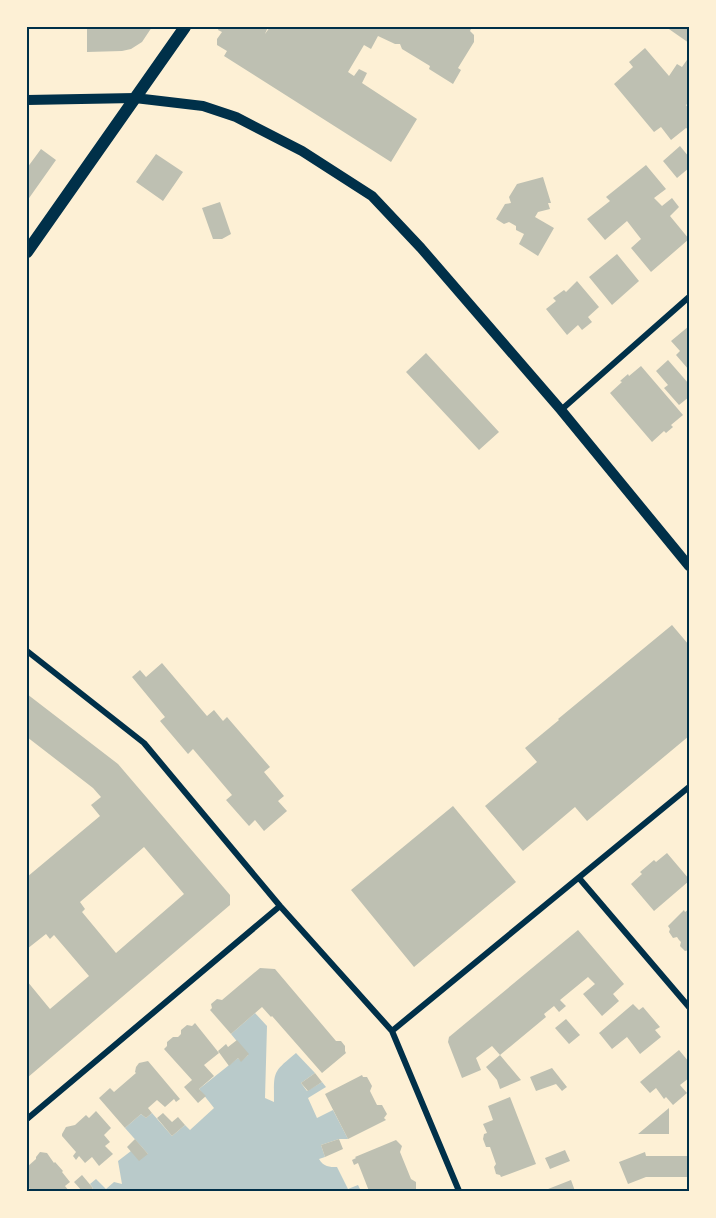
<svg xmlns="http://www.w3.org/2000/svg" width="716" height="1218" font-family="'Asap Condensed',sans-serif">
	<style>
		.green { fill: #b9caca }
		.building { fill: #bec0b2; fill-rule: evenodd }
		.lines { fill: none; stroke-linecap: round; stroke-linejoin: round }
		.minor { stroke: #003049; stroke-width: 6 }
		.tertiary { stroke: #003049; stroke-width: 10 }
		.secondary { stroke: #003049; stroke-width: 12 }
		.neatline { fill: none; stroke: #003049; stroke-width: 2 }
	</style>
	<rect width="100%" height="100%" fill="#fdf0d5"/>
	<path class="green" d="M255,1013L267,1026L265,1098L274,1102C274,1071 272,1073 296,1053L315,1073L301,1083L307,1091L322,1082L326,1087L308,1098L317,1118L333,1110L348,1139H339L321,1145L325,1157L319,1159C324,1167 329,1167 337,1167L348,1189L358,1185L361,1191H90L93,1188L90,1184L96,1179L106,1189L114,1182L122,1184L118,1161L131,1151L148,1154L125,1128L141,1114L146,1118L152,1113L172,1136L185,1125L190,1130L214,1108L199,1089L238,1058L241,1061L248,1055L231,1034Z"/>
	<path class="building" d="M87,27H152L142,42L131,49L122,51L87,52Z
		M219,27H268L265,34L270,27H472L470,31L474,35V42L458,68L461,70L453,84L429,69L430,66L402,49L400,44H395L378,36L371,49L364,45L348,72L354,76L359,69L367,73L362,83L417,119L391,162L224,56L227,51L217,45V39L222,32L218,30Z
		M666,27H689V43Z
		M645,48L669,76L677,64L682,67L689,57V103L686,105L689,109V128L688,129L686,128L671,140L661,127L654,132L614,84L633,67L629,62Z
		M680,146L689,157V168L677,178L663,161Z
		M41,149L56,160L27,201V168Z
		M156,154L183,172L163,201L136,182Z
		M646,165L666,189L654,198L662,206L672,198L679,207L670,216L689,239L651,272L631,248L641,239L627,221L605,240L587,219L610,201L606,197Z
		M543,177L551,203H548L550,209L538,212L535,217L554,228L538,256L519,244L524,234L516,230V226L509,222L504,224L496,219L505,204L511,203L509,197L517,184Z
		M220,202L231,234L222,239H213L202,208Z
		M617,254L639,281L612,305L589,277Z
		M577,281L599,307L588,317L592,322L582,330L578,325L567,335L546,309L556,301L553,298L564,290L566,292Z
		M689,326V370L676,355L680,351L671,341Z
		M426,353L499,432L479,450L406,372Z
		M668,360L689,384V397L679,405L664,388L668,385L656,371Z
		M641,366L683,415L671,425L673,427L666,433L664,431L652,442L610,393L622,382L620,381L628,374L629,376Z
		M672,625L689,645V736L587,821L575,807L523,851L485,806L537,762L525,748L559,720L558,719Z
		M162,663L207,716L214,710L223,721L227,717L270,767L264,772L284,796L278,801L287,811L264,831L255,820L249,826L226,800L232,795L193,749L188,754L160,721L165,717L132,677L140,670L146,677Z
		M27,694L118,764L230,895V905L27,1078V981L50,1009L89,976L54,935L50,939L46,934L27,949V877L100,816L91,805L101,797L93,788L27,737ZM144,847L184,894L116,953L82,912L85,909L80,902Z
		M453,806L516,882L414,967L351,890Z
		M667,853L689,879V881L654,911L631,884L642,874L640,872L654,860L656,862Z
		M689,909V950L685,951L680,946L681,942L679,940L677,937L673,938L669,932L670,929L668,926L684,910L685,912Z
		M578,930L624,984L613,994L619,1001L602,1016L583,994L595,984L588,977L560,1000L566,1006L559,1012L554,1006L544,1014L546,1017L500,1055L521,1080L500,1089L497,1080L486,1067L500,1055L492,1046L476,1058L481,1070L462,1078L448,1042L449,1037Z
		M260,968L275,969L336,1041H341L345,1046V1051L346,1053L322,1073L272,1016L271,1017L262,1007L231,1034L210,1010L212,1008L211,1004L217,999L222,1000Z
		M633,1004L639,1010L643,1007L660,1027L655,1030L661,1037L640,1054L627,1037L612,1049L599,1033Z
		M566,1019L580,1035L569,1044L555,1028Z
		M195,1023L219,1053L204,1065L214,1076L199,1089L206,1096L198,1103L184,1087L192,1080L164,1049L167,1046V1042L173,1037H178L181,1034V1030L187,1025L192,1026Z
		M237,1040L249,1054L241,1062L238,1058L229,1066L218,1051L226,1044L228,1047Z
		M679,1050L689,1062V1078L680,1085L687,1093L673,1105L666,1097L664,1099L656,1088L650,1093L640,1082Z
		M148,1061L180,1099L176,1102L174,1099L165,1107L157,1100L148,1108L152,1113L146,1118L141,1114L125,1128L99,1098L110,1088L114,1092L136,1073L135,1072L136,1067L139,1063Z
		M552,1068L567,1087L562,1091L556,1084L536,1091L530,1077Z
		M315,1073L322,1082L308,1091L301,1083Z
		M362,1075L363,1077H367L372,1086L370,1091L377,1105H382L387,1114L384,1118L386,1120L348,1139L325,1094Z
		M510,1097L536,1164L501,1177L500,1175L496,1174L494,1167L496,1164L490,1147H486L483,1139L484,1134L487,1133L483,1124L493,1120L488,1106Z
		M669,1108V1134H638Z
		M96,1111L111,1128L104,1135L110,1142L105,1146L113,1154L99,1166L92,1157L85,1163L79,1156L76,1160L73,1156L76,1152L62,1136V1134L66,1127L75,1125L86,1115L89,1118Z
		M163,1113L172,1122L178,1117L185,1125L172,1136L157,1118Z
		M135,1139L148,1154L139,1161L127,1147Z
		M339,1139L343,1149L325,1157L321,1145Z
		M396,1140L402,1146L400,1152L411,1179L416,1182V1191H369L358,1163L354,1165L352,1160L356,1158L355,1157Z
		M565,1150L570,1161L550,1169L545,1158Z
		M40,1152L47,1153L54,1163L55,1162L63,1171L62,1172L70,1182L65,1186L69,1191H32L27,1186V1167L36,1159V1157Z
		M645,1152L646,1156H689V1177H646L628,1184L619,1162Z
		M82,1175L93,1188L90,1191H82L74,1182Z
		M571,1180L575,1191H543Z"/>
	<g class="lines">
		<path class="minor" d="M561,410L689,297
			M27,651L144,743L280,906L392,1031L459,1191
			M579,878L689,1007
			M392,1031L689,787
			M27,1119L280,906"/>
		<path class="tertiary" d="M27,100L135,98L203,106L236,117L302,151L372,196L421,248L561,410L689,566"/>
		<path class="secondary" d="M27,252L185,27"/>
	</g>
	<rect width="716" height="1218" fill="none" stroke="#fdf0d5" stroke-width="57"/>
	<rect x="28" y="28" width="660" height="1162" class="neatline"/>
</svg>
